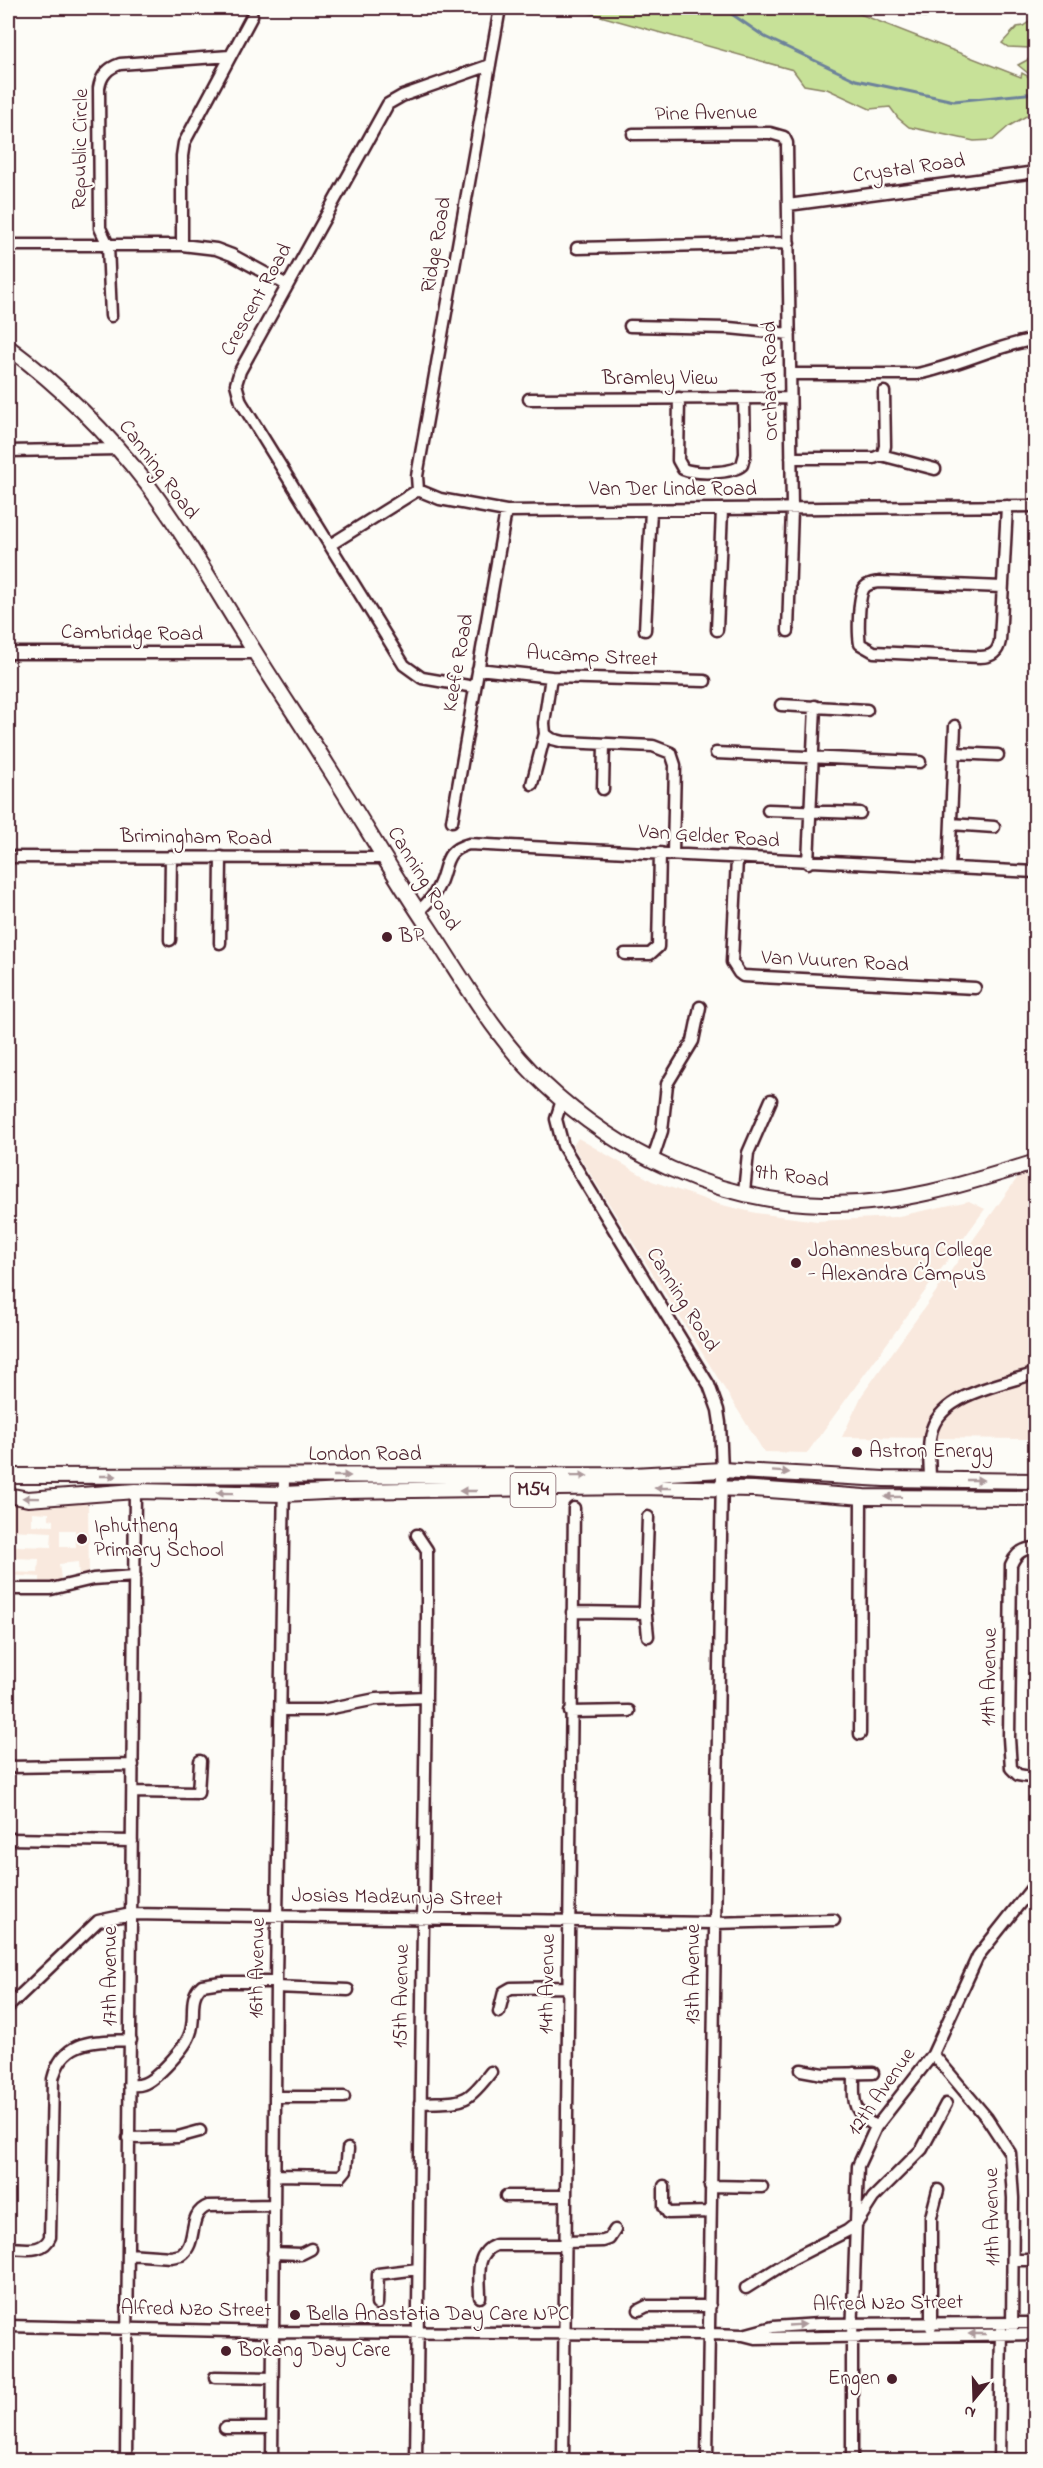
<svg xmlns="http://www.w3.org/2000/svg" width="1043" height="2468" font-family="'Indie Flower',sans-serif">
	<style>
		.built { fill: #f9e9de; fill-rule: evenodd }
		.green { fill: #c7e198; stroke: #888062; stroke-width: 1.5 }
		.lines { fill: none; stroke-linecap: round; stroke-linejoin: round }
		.stream { stroke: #6d829a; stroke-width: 3 }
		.minor-casing { stroke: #4a1f2b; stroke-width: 15 }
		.major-casing { stroke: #4a1f2b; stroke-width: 18 }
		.minor { stroke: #fdfcf7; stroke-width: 10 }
		.major { stroke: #fdfcf7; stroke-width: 14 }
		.oneway { fill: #ac999b }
		.poi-dot { fill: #4a1f2b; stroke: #fdfcf7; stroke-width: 2 }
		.labels { text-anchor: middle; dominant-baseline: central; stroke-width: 4.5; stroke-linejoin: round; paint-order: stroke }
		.shield { fill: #fdfcf7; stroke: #806168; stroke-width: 1.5 }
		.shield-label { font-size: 20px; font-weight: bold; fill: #4a1f2b }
		.street-label { font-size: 21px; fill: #4a1f2b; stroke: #fdfcf7 }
		.poi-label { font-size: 21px; fill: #4a1f2b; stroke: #fdfcf7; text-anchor: start }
	</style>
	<rect width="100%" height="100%" fill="#fdfcf7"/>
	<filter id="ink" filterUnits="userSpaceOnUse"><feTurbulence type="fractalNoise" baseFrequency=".0167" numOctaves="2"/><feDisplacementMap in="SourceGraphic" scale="12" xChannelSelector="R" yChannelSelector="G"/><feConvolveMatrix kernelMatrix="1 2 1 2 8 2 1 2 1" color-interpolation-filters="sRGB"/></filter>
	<g filter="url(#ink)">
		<path class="built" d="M578,1138L652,1181L718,1204L756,1213L817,1221L894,1217L969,1201L985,1209L807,1453L764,1452L573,1146Z
			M1035,1171V1439L842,1437L862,1395L1018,1177Z
			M88,1502L89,1578L40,1589L8,1588H40V1577L8,1575V1572L38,1573L39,1559L14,1558L15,1546L51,1547L52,1532L8,1530V1503ZM32,1512L49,1513V1519L54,1520V1526L32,1525ZM60,1530H75L76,1547H60ZM78,1562L79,1577L61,1579L59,1564Z"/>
		<path class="green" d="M587,8H848L847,9L1021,77L1022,73L1035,80V111L1009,126L993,140L974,141L909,127L898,118L890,107L870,109L827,89L804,85L793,70L586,12Z
			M902,8H958L957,11C937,17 920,22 902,8Z
			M1035,18H1036L1035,79L1018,65L1031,58L1030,48L1008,47L1002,43L1017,27L1023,26Z"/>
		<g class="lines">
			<path class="stream" d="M723,8L765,37L856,80L954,101L1036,93"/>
			<defs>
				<path id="minor" d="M633,134L770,133L784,137L787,143L792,509L788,631
					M788,205L1036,172
					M8,245H182L216,249L232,255L287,285
					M182,245V156L184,143L252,16
					M577,248L789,243
					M111,316L108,245L100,228L99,88C101,75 108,68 120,64L230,56
					M630,326L729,328L790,334
					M790,374H917C958,366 994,346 1036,339
					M679,398L678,460L683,469C695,474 732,474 742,465L745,454L744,398
					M529,399L790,398
					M8,451L119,449
					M881,455L935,469
					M791,458H874L883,454L885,446L884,392
					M418,490L417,476L500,8
					M330,545L418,490L440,499L506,511L1036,506
					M1002,587L879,582C874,583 869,583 865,587C858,594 858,634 860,644L874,652L980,657C992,657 998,652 1000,641L1007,506
					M645,630L651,510
					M717,630L722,510
					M8,653H256
					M478,669L551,677L705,681
					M551,677L544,723L545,734L552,739L564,742L653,746L671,753L675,765L673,853
					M474,687L422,678L404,665L241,402L236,384L240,371L388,104L402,96L490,65
					M781,705L867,710
					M716,753L920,762
					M954,753L998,755
					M532,784L545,734
					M603,789L604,744
					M768,810L860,813
					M452,821L506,511
					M951,824L994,827
					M8,857L384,858
					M737,859L732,962L739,973L743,976L975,988
					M808,863L815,706
					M949,868L955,726
					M418,912C425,905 433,898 437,889C449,868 441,851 469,844C658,853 847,864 1036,872
					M170,940L171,856
					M220,943L221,857
					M625,954H650L658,947L660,853
					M562,1100L556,1119L563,1146L709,1385L718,1410L720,1423L722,1470L707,2460
					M652,1161L662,1131L667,1084L693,1041L700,1007
					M744,1192L748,1153L771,1100
					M930,1480C930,1464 927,1444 932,1429C944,1393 1004,1384 1036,1373
					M648,1517L645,1606L648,1636
					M1036,1548C1023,1548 1016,1553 1011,1565L1009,1738L1011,1768L1018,1775L1036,1778
					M16,1589H51L93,1579L135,1576
					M572,1612L645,1613
					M281,1710H322L376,1699L425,1697
					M570,1712L629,1711
					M860,1734L861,1497
					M8,1767L133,1765
					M133,1792L198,1793L200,1761
					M8,1839L132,1841
					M276,1987L348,1990
					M8,2007L98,1921L131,1914L713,1923L834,1920
					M499,2012L504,1992L511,1988L568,1987
					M933,2054L987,2118L1010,2153L1013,2198L1012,2334
					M801,2070L823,2074L873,2073
					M854,2073C854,2102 850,2109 876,2127
					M129,2085C133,2085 138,2086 143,2084C156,2080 186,2047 190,2034C197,2017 187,1998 202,1985L221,1982H276
					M276,2097H344
					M420,2103C463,2101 464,2107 491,2072
					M128,2138L178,2137L200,2131
					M274,2175L341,2176L346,2170L348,2149
					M664,2186V2206L668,2213L710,2212
					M710,2186L762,2187
					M506,2196H565
					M565,2242L603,2241L609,2239L615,2230
					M8,2248C23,2248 43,2254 50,2237L53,2079C63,2037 96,2042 131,2040
					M273,2253L301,2254L311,2249
					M128,2254L171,2257L181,2255C199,2243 186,2214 208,2206L274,2205
					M1014,2260H1036
					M746,2288L792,2259L847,2231L857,2223L873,2198L922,2149L946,2104
					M480,2297C480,2278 474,2253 496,2245H565
					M377,2304L378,2274L418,2269
					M639,2310L647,2306H710
					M8,2326L274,2332L709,2334L743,2335L755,2338L1036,2334
					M931,2327V2217L938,2190
					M743,2335L773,2327L819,2324L1036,2323
					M215,2377L273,2378
					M225,2428H272
					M126,2460L135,1491
					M272,2460L276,1982L284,1477
					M416,2460L427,1618V1550L417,1535
					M563,2460L574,1508
					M852,2460V2337L858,2166L876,2127L933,2054L978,1956L1036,1883
					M999,2460L1001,2329
					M999,2460H1036"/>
				<path id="major" d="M8,347C60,386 107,432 147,484C186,536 218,594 253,649C277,688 303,726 327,765C361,818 392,873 427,925C463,979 495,1038 543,1083C618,1154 718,1202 823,1204C897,1206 966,1184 1036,1162
					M8,1476L633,1475L722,1470L884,1479L1036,1481
					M8,1495L28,1499L135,1491L284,1494L344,1491L635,1487L754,1489L864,1497L1036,1498"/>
			</defs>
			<use href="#minor" class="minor-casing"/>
			<use href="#major" class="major-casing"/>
			<use href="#minor" class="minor"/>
			<use href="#major" class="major"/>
		</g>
		<defs><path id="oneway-solid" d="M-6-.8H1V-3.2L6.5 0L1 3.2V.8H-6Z" transform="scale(1.5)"/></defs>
		<g class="oneway">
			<use href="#oneway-solid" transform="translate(781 1472) rotate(4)"/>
			<use href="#oneway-solid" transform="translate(108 1476)"/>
			<use href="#oneway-solid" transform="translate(342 1476)"/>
			<use href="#oneway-solid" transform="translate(579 1476)"/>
			<use href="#oneway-solid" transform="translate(975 1480)"/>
			<use href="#oneway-solid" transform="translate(663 1488) rotate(-180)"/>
			<use href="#oneway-solid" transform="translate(468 1491) rotate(180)"/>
			<use href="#oneway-solid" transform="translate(225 1493) rotate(-179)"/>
			<use href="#oneway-solid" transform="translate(893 1497) rotate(179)"/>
			<use href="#oneway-solid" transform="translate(31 1498) rotate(-179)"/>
			<use href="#oneway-solid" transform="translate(797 2325) rotate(-3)"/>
			<use href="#oneway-solid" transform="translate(977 2334) rotate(180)"/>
		</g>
	</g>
	<g class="poi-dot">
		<circle cx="387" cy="937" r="6"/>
		<circle cx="796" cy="1263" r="6"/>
		<circle cx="857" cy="1452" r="6"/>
		<circle cx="82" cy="1539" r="6"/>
		<circle cx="295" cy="2315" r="6"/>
		<circle cx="226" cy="2351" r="6"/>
		<circle cx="892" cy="2379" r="6"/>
	</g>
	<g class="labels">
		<rect class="shield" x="510.5" y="1473" width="45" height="34" rx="4.5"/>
		<g class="shield-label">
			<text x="533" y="1490">M54</text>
		</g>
		<g class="street-label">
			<text transform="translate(706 114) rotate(-1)">Pine Avenue</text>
			<text transform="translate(81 149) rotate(-89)">Republic Circle</text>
			<text transform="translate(909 169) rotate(-8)">Crystal Road</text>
			<text transform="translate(437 245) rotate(-80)">Ridge Road</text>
			<text transform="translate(257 300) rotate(-61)">Crescent Road</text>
			<text x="660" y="379">Bramley View</text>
			<text transform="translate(771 381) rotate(-91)">Orchard Road</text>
			<text transform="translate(158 470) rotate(53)">Canning Road</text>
			<text x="673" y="490">Van Der Linde Road</text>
			<text transform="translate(132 634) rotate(1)">Cambridge Road</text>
			<text transform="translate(592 657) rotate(3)">Aucamp Street</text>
			<text transform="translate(459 663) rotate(-80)">Keefe Road</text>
			<text transform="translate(709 837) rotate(4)">Van Gelder Road</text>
			<text transform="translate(196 838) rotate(1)">Brimingham Road</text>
			<text transform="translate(423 879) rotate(58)">Canning Road</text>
			<text transform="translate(835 962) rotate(3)">Van Vuuren Road</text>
			<text transform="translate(792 1177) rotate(7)">9th Road</text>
			<text transform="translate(682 1300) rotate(58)">Canning Road</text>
			<text x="365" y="1455">London Road</text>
			<text transform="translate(990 1677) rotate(-89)">11th Avenue</text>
			<text transform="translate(397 1898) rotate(1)">Josias Madzunya Street</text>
			<text transform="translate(258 1968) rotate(-89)">16th Avenue</text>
			<text transform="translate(694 1974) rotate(-90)">13th Avenue</text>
			<text transform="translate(111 1976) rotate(-90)">17th Avenue</text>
			<text transform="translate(548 1984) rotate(-89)">14th Avenue</text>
			<text transform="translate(402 1996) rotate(-89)">15th Avenue</text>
			<text transform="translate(882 2092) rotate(-55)">12th Avenue</text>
			<text transform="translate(993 2217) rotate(-91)">11th Avenue</text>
			<text transform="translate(888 2304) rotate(-1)">Alfred Nzo Street</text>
			<text transform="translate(196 2310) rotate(1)">Alfred Nzo Street</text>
		</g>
		<g class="poi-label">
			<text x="399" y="937">BP</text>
			<text x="808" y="1251">Johannesburg College<tspan x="808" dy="24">- Alexandra Campus</tspan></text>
			<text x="869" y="1452">Astron Energy</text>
			<text x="94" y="1527">Iphutheng<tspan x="94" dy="24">Primary School</tspan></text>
			<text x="307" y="2315">Bella Anastatia Day Care NPC</text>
			<text x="238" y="2351">Bokang Day Care</text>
			<text x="880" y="2379" text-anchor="end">Engen</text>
		</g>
	</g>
	<rect width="1043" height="2468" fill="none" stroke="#fdfcf7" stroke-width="30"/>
	<rect x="15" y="15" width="1013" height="2438" fill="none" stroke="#4a1f2b" stroke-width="2" filter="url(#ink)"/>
	<g transform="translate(974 2399) rotate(199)" stroke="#fdfcf7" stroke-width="4.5" paint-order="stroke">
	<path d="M0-4.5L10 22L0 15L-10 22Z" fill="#4a1f2b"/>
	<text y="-9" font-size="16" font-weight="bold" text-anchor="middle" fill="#4a1f2b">N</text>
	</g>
</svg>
